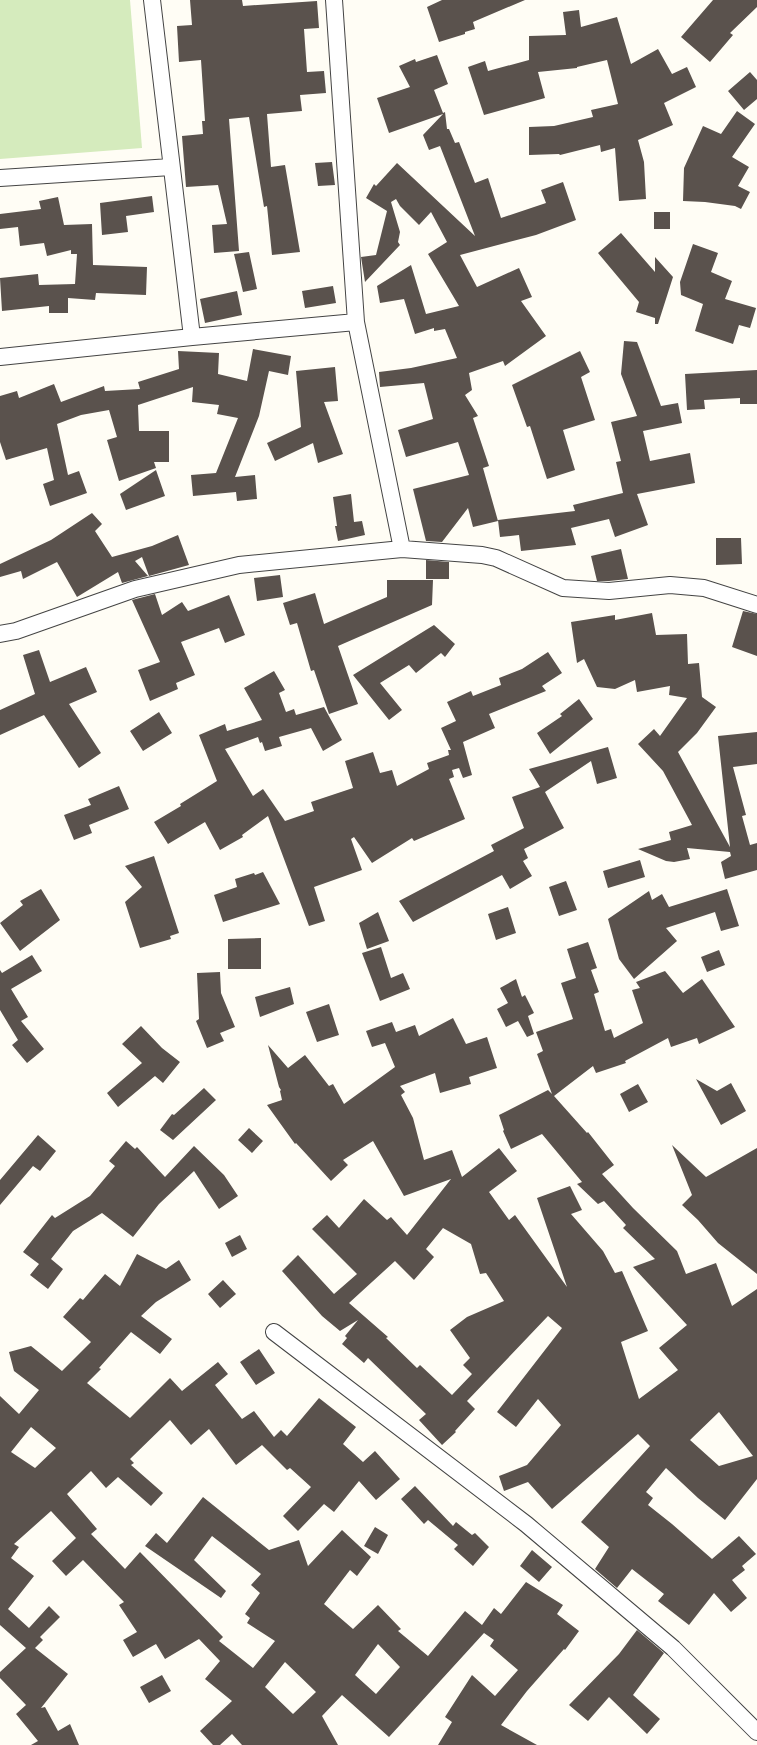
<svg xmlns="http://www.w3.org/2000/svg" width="757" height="1745" font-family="'Playfair Display',serif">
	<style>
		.green { fill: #d5ebbd }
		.building { fill: #5a524d; fill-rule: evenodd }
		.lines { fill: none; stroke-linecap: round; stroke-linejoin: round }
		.street-casing { stroke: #444; stroke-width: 18 }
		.street { stroke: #fff; stroke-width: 16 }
	</style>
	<rect width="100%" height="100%" fill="#fffdf5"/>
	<path class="green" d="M0,0H130L142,148L0,159Z"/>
	<path class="building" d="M190,0H242L243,6L317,1L319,28L304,29L307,72L324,71L326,93L300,95L302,111L267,114L271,167L285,165L300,252L272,255L267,206L264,207L249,117L229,119L239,251L214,253L212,225L227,224L218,185L186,187L182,136L203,134L202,121H205L201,60L179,62L177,26L192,25Z
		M442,0H525L473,22L475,29L465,32V34L439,42L427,7Z
		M713,0H757V7L730,33L733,35L710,62L681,37Z
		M579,10L581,27L617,17L631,64L658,49L672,74L687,67L696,87L664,103L673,125L638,140L644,162L646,199L619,201L615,148L601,152L600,145L560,155L559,154L529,155V127L554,126L593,117L591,110L618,104L607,60L577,67V68L538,72L545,98L484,115L468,67L485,61L488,71L529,60V36L566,35L563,12Z
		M437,55L448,84L434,90L443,113L445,112L447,129H449L455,143L459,142L475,183L488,178L501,218L546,203L541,190L563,182L576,220L536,235L460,255L477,287L519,268L532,297L521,301L546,336L505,366L503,361L469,373L472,390L465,395L478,416L473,418L489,466L483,468L498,521L473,527L468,508L442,542L426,541L413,489L469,475L458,442L406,457L398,430L433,419L424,383L380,387L379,372L411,368L457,358L445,329L434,331V328L415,334L404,299L380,303L377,286L411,265L426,314L459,306L428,254L447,242L431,212L419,225L400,206L396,199L391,202L400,232L398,242L400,245L365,282L361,257L376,255L387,211L366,198L374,184L376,186L397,163L475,236L440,146L429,150L423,135L443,114L389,133L377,98L410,87L399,66L415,59L416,62Z
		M750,72L757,80V99L744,110L728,91Z
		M737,111L755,124L732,157L749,167L738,186L750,192L741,209L735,206L705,202L683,201L684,168L703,126L721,134Z
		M332,162L335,185L318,186L315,163Z
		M152,196L154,212L126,216L128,232L102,235L100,203Z
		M58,197L64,225L92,224L93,265L147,267L146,295L96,293L95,300L68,298V313H49V306L2,311L0,278L38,274L39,285L75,284L77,254H71V250L47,256L44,243L20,246L18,227L0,229V214L41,209L39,201Z
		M654,212H670V229H654Z
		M621,233L655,272V257L673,277L658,324H655V318L636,312L639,302L598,253Z
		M693,244L718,253L711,272L732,281L725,299L756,308L750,328L739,325L733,344L695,331L703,304L681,295L680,282Z
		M249,252L257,289L243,292L234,254Z
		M333,286L336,303L305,308L302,291Z
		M237,291L242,315L205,323L200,299Z
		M624,341L637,342L661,406L678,403L682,423L643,431L650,461L690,453L695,483L637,494L648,525L615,537L609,519L571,528L576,545L521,551L519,535L500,537L498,520L575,511L573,505L623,493L616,462L621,461L611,422L637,416L621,374Z
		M253,349L291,356L288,375L269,371L259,416L235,477L255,475L257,499L237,501L236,492L193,496L191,475L216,473L238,418L217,414L219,405L192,402L193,387L138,405L139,431H169V462H154L156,468L119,481L107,440L117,437L109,410L81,415L57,424L68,475L79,471L87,493L50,506L43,484L54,480L47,448L6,460L0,442V396L17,391L19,398L54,384L61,402L104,386L105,391L140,389L138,382L179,369L178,351L219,353L218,374L247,381Z
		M580,351L590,372L581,377L595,420L563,430L575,470L547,479L530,426L527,427L512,385Z
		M335,367L338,401L324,402L343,454L318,463L313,443L275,461L267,443L301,427L296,371Z
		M757,370V404H740V398L704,400L705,409L687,410L685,374Z
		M156,470L165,496L126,510L120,494Z
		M351,494L354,522L362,521L365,535L338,541L335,526H337L333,497Z
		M92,513L102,524L95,531L112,557L152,546L178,535L189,565L149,576L142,557L135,561L148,576L122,583L118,572L77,597L57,562L23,579L21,571L0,577V564L51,540Z
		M716,538H741L742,564L716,565Z
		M621,549L628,579L609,581H597L591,556Z
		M426,560L449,562V579H426Z
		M280,575L283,597L257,601L254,578Z
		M387,580H433L432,605L338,646L358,704L329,714L314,670L311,671L297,623L290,625L283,603L315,593L324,624L387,597Z
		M155,594L162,615L182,602L188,611L229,595L245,635L225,643L219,628L181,642L195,675L176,683L178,689L150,701L138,670L160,662L132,600Z
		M743,611L757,614V656L732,647Z
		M652,613L656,635L687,634L688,664L699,663L702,697L716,707L697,733L678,752L730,847L718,736L757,732V764L733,767L746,815L742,816L750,845L757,843V870L725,879L721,862L731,856L730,852L687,848L690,859L674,862L666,861L638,849L671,840L669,832L692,825L663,771L638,744L654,729L660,736L687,698L669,695L670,686L637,692L635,680L615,689L597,687L584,659L577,663L571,622L615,615V620Z
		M434,625L455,644L445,657L441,653L416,673L409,665L380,683L402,710L389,720L353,675Z
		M39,650L50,682L86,667L97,692L69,704L101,753L79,768L44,715L0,735V710L35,694L23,655Z
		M548,652L562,673L542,686L546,691L489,714L495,728L463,742L472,775L463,778L459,768L452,770L454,777L449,779L465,819L414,841L412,838L372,863L354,837L351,839L362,870L314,887L325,921L309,926L268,816L242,835L243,837L220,850L205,822L168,844L154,822L181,806L180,804L217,781L199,735L225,724L227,731L262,720L244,688L274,671L285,690L279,693L286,712L294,709L296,715L324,707L342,740L323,751L311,728L279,737L282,746L265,751L262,742L260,743L258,737L225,749L253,796L263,789L285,821L314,811L311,802L353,788L345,761L373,752L380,773L392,770L397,786L429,769L427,763L449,755L448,750H451L441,728L456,721L447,702L471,691L473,696L501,685L499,678L522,669Z
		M579,699L593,719L550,754L537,733L562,716L560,714Z
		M159,712L172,733L143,751L130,731Z
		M608,747L617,778L597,784L591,761L545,792L564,828L524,849L528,858L523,861L532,876L510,889L502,875L413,922L399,901L494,851L491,845L524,828L512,797L540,787L529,769Z
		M119,786L129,809L89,825L92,833L74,840L64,815L91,805L88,799Z
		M154,856L179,933L170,936L171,939L140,948L125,902L142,887L125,866Z
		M640,860L645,877L608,888L603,871Z
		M263,872L280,904L223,922L214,895L237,887L235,879L254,873L255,875Z
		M566,881L577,910L559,916L549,887Z
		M41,889L60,920L20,951L0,923L23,905L20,901Z
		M727,889L739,926L721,931L715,912L666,928L677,941L634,979L619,959L608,919L649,891L652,900L662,894L669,907Z
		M508,907L516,933L496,940L488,914Z
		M378,912L389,941L367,949L359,923Z
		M261,938V969H228V939Z
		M588,942L597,968L591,970L599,992L594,994L605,1031L611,1029L614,1038L643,1023L632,990L640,988L636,982L665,971L683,993L702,979L735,1027L699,1044L697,1038L671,1047L668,1038L625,1061L626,1063L596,1073L593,1066L554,1096L587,1133L588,1132L614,1165L602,1174L633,1208L677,1251L686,1274L716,1263L732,1306L757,1289V1479L725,1520L698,1498L666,1468L646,1492L653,1498L648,1505L672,1524L712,1559L739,1536L756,1554L742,1566L745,1570L732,1580L747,1598L731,1612L714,1593L689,1625L658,1601L664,1594L632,1569L617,1588L595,1569L609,1547L581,1522L650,1446L638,1434L552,1509L528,1482L504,1491L499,1476L527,1465L561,1425L538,1399L516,1427L497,1412L562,1328L548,1316L467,1401L475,1409L455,1431L456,1432L442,1445L419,1420L426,1414L368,1358L364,1363L342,1344L347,1338L345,1336L358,1320L340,1331L322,1316L282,1271L298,1255L334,1294L357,1274L312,1229L327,1215L339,1228L364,1199L387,1220L391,1217L407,1235L451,1179L404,1196L373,1141L343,1160L348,1165L331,1181L296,1143L295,1144L267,1105L282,1100L280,1091L281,1090L279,1087L268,1045L288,1068L305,1055L329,1086L333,1084L344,1104L395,1067L385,1043L372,1047L366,1031L392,1022L396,1032L415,1025L419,1036L453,1018L466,1044L487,1037L497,1068L469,1077L471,1084L440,1093L435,1073L400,1086L405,1092L401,1095L413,1118L424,1160L452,1150L462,1177L499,1148L517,1171L489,1192L509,1220L515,1215L567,1287L537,1198L570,1186L582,1210L571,1214L603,1251L615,1273L622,1271L648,1331L621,1342L639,1399L678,1370L659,1348L687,1325L633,1267L655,1259L623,1228L626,1225L604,1201L598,1204L577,1184L582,1182L542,1134L511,1149L503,1131L504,1130L499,1115L548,1090L552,1094L537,1054L543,1051L536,1032L573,1019L561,983L576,978L567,949ZM443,1228L471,1244L480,1274L486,1273L504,1301L467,1317L450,1330L470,1358L463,1365L472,1374L452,1395L420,1365L417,1368L386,1338L388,1337L349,1303L395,1261L414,1280L434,1257L426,1249ZM719,1412L753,1456L719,1466L690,1440Z
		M381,947L391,978L403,973L410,989L380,1001L362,953Z
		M719,950L725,965L707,972L701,957Z
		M32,955L42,971L11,989L28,1017L21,1021L44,1049L27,1063L12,1045L18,1040L0,1010V970L2,973Z
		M220,972L221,993L235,1027L220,1033L224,1041L207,1048L196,1021L199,1019L197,973Z
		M516,979L522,997L525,995L534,1013L528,1016L534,1034L527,1037L518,1021L506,1027L497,1009L508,1003L500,988Z
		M290,987L294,1004L260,1017L255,997Z
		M329,1004L339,1035L317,1042L306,1012Z
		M141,1026L162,1048L180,1062L163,1083L155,1076L118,1107L107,1093L142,1063L122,1044Z
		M696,1079L717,1091L731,1083L746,1111L721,1125Z
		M638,1084L648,1102L629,1112L620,1094Z
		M204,1088L216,1100L173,1140L160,1130L172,1114L174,1115Z
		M249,1128L263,1141L252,1153L238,1140Z
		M38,1135L56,1151L40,1171L33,1166L0,1205V1180Z
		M126,1141L135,1149L137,1147L165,1177L194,1146L224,1175L238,1196L219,1209L194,1171L159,1204L133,1237L102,1213L73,1231L51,1259L63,1269L48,1289L30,1275L39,1264L23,1252L52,1215L55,1218L90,1196L115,1166L109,1161Z
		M672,1145L706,1177L757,1148V1274L718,1243L698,1220L682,1205L692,1195Z
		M240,1235L247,1249L232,1257L225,1243Z
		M137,1254L166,1269L179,1260L191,1280L156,1302L141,1316L172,1339L160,1354L131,1332L99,1368L101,1369L87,1383L130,1418L170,1378L182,1391L218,1362L228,1374L215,1385L242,1419L254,1411L274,1437L281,1430L287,1436L319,1398L356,1427L343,1444L363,1462L375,1451L400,1479L376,1500L359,1481L334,1512L324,1504L298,1531L283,1516L311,1487L290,1468L287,1470L262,1445L236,1465L209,1429L191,1445L170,1420L130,1459L134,1463L131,1465L163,1493L151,1506L118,1477L106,1488L91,1471L67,1494L97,1529L91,1534L125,1569L140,1552L223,1637L219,1641L253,1668L275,1641L247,1623L250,1618L245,1614L260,1593L251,1585L261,1574L212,1536L194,1560L226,1591L221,1598L145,1546L156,1533L167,1543L203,1497L269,1550L299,1540L308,1566L342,1530L371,1557L357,1576L350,1570L324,1604L353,1629L378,1605L401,1629L398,1631L428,1656L465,1611L482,1625L494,1608L501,1614L526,1582L563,1605L557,1614L579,1631L565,1650L564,1649L527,1691L501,1725L537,1745H438L452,1722L445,1717L472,1675L495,1696L518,1670L490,1646L494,1640L484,1633L389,1737L342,1695L322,1716L338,1745H242L232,1734L220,1745H213L200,1731L232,1701L205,1679L220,1661L199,1639L165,1659L156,1644L133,1657L123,1640L137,1632L119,1605L124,1602L83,1560L66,1576L52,1561L76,1538L51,1511L14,1544L19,1547L11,1558L34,1576L8,1609L29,1628L49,1606L60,1617L40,1637L43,1640L35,1648L68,1674L41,1708L45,1707L58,1731L70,1724L79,1745H31L38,1741L16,1714L26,1705L0,1678V1672L26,1648L0,1625V1396L19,1414L39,1390L14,1371L9,1352L31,1346L62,1371L91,1342L63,1317L80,1298L83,1300L105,1274L120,1286ZM31,1427L56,1448L35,1468L11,1452ZM378,1644L400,1667L376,1694L355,1675ZM285,1662L316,1692L293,1714L265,1687Z
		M223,1280L236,1294L220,1308L208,1294Z
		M259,1349L275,1373L256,1385L240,1362Z
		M415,1486L453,1526L456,1522L472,1535L475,1533L489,1547L473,1566L454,1549L458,1545L428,1520L424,1524L401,1499Z
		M375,1527L388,1535L378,1554L364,1546Z
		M532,1550L552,1567L539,1582L520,1566Z
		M637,1630L664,1653L633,1695L660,1719L647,1734L609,1697L588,1721L569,1705L619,1654Z
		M162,1675L171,1691L149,1703L140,1687Z"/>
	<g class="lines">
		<defs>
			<path id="street" d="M152,0L192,337
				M334,0L356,322L402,549
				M0,178L171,167
				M0,357L192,337L356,322
				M0,634L16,631L135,589L239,565L402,549L482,555L496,558L563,588L609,591L670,585L704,588L757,605
				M274,1332L526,1524L673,1648L757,1732"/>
		</defs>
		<use href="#street" class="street-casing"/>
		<use href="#street" class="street"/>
	</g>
</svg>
